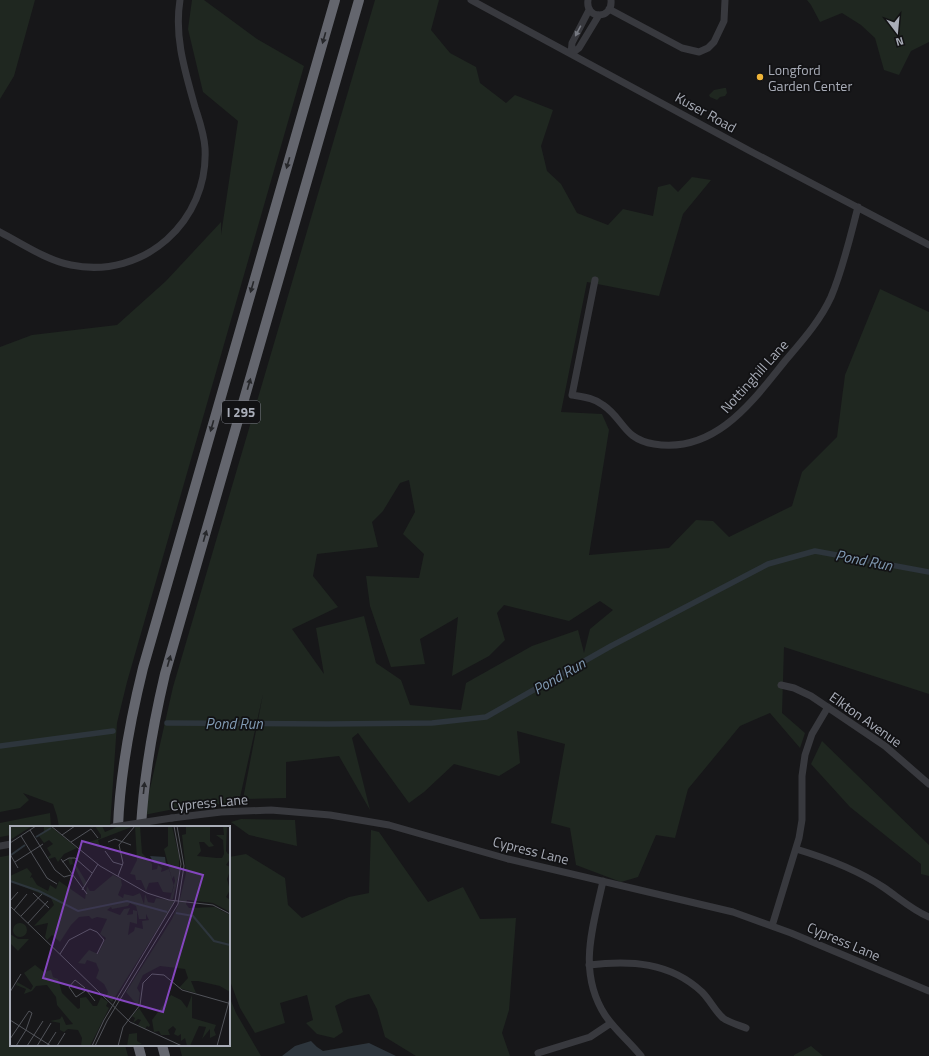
<svg xmlns="http://www.w3.org/2000/svg" width="929" height="1056" font-family="'Titillium Web',sans-serif">
	<style>
		.green { fill: #1f2720; fill-rule: evenodd }
		.water { fill: #2d353c }
		.lines { fill: none; stroke-linecap: round; stroke-linejoin: round }
		.canal { stroke: #2d353c; stroke-width: 5.5 }
		.minor { stroke: #38393e; stroke-width: 7 }
		.highway { stroke: #64666e; stroke-width: 10 }
		.minor-bridge { stroke: #38393e; stroke-width: 7 }
		.oneway { fill: #767981 }
		.oneway2 { fill: #26272a }
		.poi-dot { fill: #efb438; stroke: #121214; stroke-width: 1.5 }
		.labels { text-anchor: middle; dominant-baseline: central; stroke-width: 3.5; stroke-linejoin: round; paint-order: stroke }
		.shield { fill: #121214; stroke: #7c7e87; stroke-width: 1 }
		.shield-label { font-size: 13px; font-weight: bold; fill: #a9adb8 }
		.poi-label { font-size: 14px; fill: #a9adb8; stroke: #121214; text-anchor: start }
		.street-label { font-size: 14px; fill: #a9adb8; stroke: #121214 }
		.water-label { font-size: 15px; font-style: italic; fill: #819ab3; stroke: #121214 }
		.inset-river { fill: none; stroke: #2d353c; stroke-width: 2 }
		.inset-road { fill: none; stroke: #515359; stroke-width: 1 }
		.view { fill: #8446be; fill-opacity: 0.15; stroke: #8446be; stroke-width: 2 }
		.inset-edge { fill: none; stroke: #a9adb8; stroke-width: 2 }
	</style>
	<rect width="100%" height="100%" fill="#171719"/>
	<path class="green" d="M0,0H35L14,76L0,99Z
		M192,0H204L257,39L304,66L127,682L117,723L110,827H59L57,816L53,804L23,793L29,800L20,808L0,812V347L32,335L117,325L166,281L221,222V235L238,121L203,92L188,29Z
		M375,0H439L431,30L450,53L476,67L480,83L506,103L515,95L553,110L541,146L547,171L561,184L577,213L608,225L623,209L653,216L658,187L670,184L678,192L692,177L711,180L683,214L659,296L587,282L561,412L602,414L609,430L589,555L669,548L696,520L713,521L729,537L792,506L802,472L837,437L845,375L880,289L929,312V694L784,647L782,713L805,733L800,748L770,713L740,726L688,789L675,838L656,835L638,877L621,882L576,865L570,828L551,823L565,744L517,731L520,763L499,776L454,764L424,792L409,803L358,733L352,738L370,810L339,756L286,762V798L243,799L263,694L239,802L174,809L144,815L173,687ZM409,480L415,512L403,534L424,554L419,578L366,576L370,606L391,667L425,664L420,639L458,617L452,676L489,656L505,640L497,613L504,605L569,621L600,601L613,610L590,629L584,653L578,630L532,646L466,683L461,710L410,705L401,680L376,663L364,616L316,628L324,674L292,629L338,607L313,576L317,554L378,547L372,522L383,511L400,483Z
		M807,0H929V42L911,51L899,75L884,70L875,38L861,25L842,13L820,22L811,5Z
		M724,88H726L727,93L725,96L720,97L717,100L710,97L709,95L714,90Z
		M822,741L929,845V876L921,874V864L850,807L811,764Z
		M50,813L51,827H11V835L0,837V823Z
		M241,819L295,820L297,846L249,835L231,822Z
		M371,830L379,832L428,902L463,887L480,919L516,918L509,1010L502,1033L510,1056H416L385,1037L377,1009L369,994L348,999L335,1006L343,1032L334,1038L317,1034L306,1023L313,1020L307,995L280,1003L285,1023L255,1033L240,1008L229,978V857L246,854L285,878L288,905L302,918L349,897L369,893Z
		M11,855V1045H125L128,1056H0V857Z
		M229,996L236,1013L261,1056H182L179,1045H229Z
		M811,1046L823,1056H794V1055Z"/>
	<path class="water" d="M311,1041L317,1047L323,1051L369,1043L396,1056H282L295,1046Z"/>
	<g class="lines">
		<path class="canal" d="M167,723L328,724L432,723L486,717L611,646L768,564L815,551L929,572
			M0,746L113,731"/>
		<path class="minor" d="M471,0L750,151L929,245
			M588,0C585,20 613,20 611,0
			M609,9L682,48L699,52L708,48L714,42L724,21L725,0
			M571,54L572,43L589,10
			M571,54L579,48L599,15
			M0,232C23,244 46,260 71,265C144,280 209,221 205,148C204,133 199,120 195,107C185,71 174,37 180,0
			M595,280L572,395C583,397 594,398 603,405C624,419 623,439 654,444C715,454 752,402 785,361C802,341 820,321 831,297C843,269 850,237 858,207
			M781,685L794,688L811,696L885,746L929,784
			M172,818L221,812L271,810L330,815L389,825L508,859L733,912L791,933L929,991
			M0,846L11,844
			M796,849C826,858 856,869 883,887C898,897 912,910 929,917
			M603,881C593,927 577,971 605,1015C615,1030 630,1042 641,1056
			M772,926L799,838L802,820V776L805,755L812,734L828,707
			M589,965C630,960 670,962 702,992C710,1000 715,1011 723,1018C730,1023 739,1025 746,1028
			M538,1053L590,1037L611,1023"/>
		<path class="highway" d="M118,827C120,773 130,721 143,668L335,0
			M141,827C144,775 153,725 165,674L359,0
			M138,1045L141,1056
			M162,1045L165,1056"/>
		<path class="minor-bridge" d="M113,827L172,818"/>
	</g>
	<defs><path id="oneway-solid" d="M-6-.8H1V-3.2L6.5 0L1 3.2V.8H-6Z"/></defs>
	<use class="oneway" href="#oneway-solid" transform="translate(578 31) rotate(118)"/>
	<g class="oneway2">
		<use href="#oneway-solid" transform="translate(324 38) rotate(106)"/>
		<use href="#oneway-solid" transform="translate(288 163) rotate(106)"/>
		<use href="#oneway-solid" transform="translate(252 287) rotate(106)"/>
		<use href="#oneway-solid" transform="translate(249 384) rotate(-74)"/>
		<use href="#oneway-solid" transform="translate(212 426) rotate(106)"/>
		<use href="#oneway-solid" transform="translate(205 536) rotate(-74)"/>
		<use href="#oneway-solid" transform="translate(169 661) rotate(-74)"/>
		<use href="#oneway-solid" transform="translate(144 788) rotate(-84)"/>
	</g>
	<circle class="poi-dot" cx="760" cy="77" r="4"/>
	<g class="labels">
		<rect class="shield" x="222" y="401" width="38" height="22" rx="3"/>
		<g class="shield-label">
			<text x="241" y="412">I 295</text>
		</g>
		<g class="poi-label">
			<text x="768" y="69">Longford<tspan x="768" dy="16">Garden Center</tspan></text>
		</g>
		<g class="street-label">
			<text transform="translate(706 112) rotate(29)">Kuser Road</text>
			<text transform="translate(754 376) rotate(-48)">Nottinghill Lane</text>
			<text transform="translate(866 719) rotate(35)">Elkton Avenue</text>
			<text transform="translate(209 802) rotate(-5)">Cypress Lane</text>
			<text transform="translate(531 850) rotate(14)">Cypress Lane</text>
			<text transform="translate(844 941) rotate(23)">Cypress Lane</text>
		</g>
		<g class="water-label">
			<text transform="translate(864 560) rotate(11)">Pond Run</text>
			<text transform="translate(559 676) rotate(-30)">Pond Run</text>
			<text x="234" y="723">Pond Run</text>
		</g>
	</g>
	<g transform="translate(10 826)">
		<rect width="220" height="220" fill="#171719"/>
		<path d="M0,0H22L0,14ZM34,0H40L67,22L54,28L48,36L45,31L39,33L38,31L41,29L37,22L43,18L39,14L34,17L29,10L34,6ZM79,0H92L95,6L109,0H124L88,14L90,20L87,21L85,17L79,16L91,12V9L85,0L82,2ZM125,0H130L132,27L142,38V44L147,43L148,39L152,42L151,46L159,43L164,60L162,67L153,66L148,56L139,57L136,65L131,54H126L125,49L120,48L127,34ZM158,0H162L169,30V48L163,73H160L165,55L164,50L162,53L154,23L158,20ZM176,0H200V15L204,20L199,21L194,16H189L191,25L187,30L207,32H212L214,28L213,14L206,9H214L213,0H217L216,25L218,28L220,27V33L216,39L220,41V45L217,53L220,64L216,71L220,74V86L203,77L177,74L176,78L179,82L205,81L220,89V166L210,160L188,155H181L186,167L169,162L178,152L175,143L150,140L133,149L127,162L130,167L128,180L116,166L162,93L169,77L176,47L172,9L176,8ZM62,32L63,38L66,39L77,57L74,60L63,38L60,39L58,33ZM17,42L22,48L20,52L22,51L27,59L38,65L40,59L46,63L49,55L75,73L77,60L80,65H84L103,49L111,53L112,59L108,69L113,72L114,68L123,70L130,67L134,78L135,68L138,76L144,77L146,72L165,75L102,176L96,171L98,166L94,158L86,152L89,144L86,137L77,134L75,138L68,137L79,124L88,128L96,112L90,108L97,93L87,91L82,93L79,90L69,91L61,99L50,116L42,109L37,114L35,111L38,97L24,100L44,79L41,72L0,55V50ZM120,77L126,80L129,93H136V88L139,94L132,95L133,103L125,101L124,105L118,109L120,96L127,98V85L123,84V88L117,89L120,82L114,83L110,89L97,84L101,81L102,83L118,80ZM3 104a7 7 0 1 1 14 0a7 7 0 1 1-14 0ZM0,108L8,113H19L8,125L0,117ZM25,139L34,146L41,144L43,151L48,153L52,167L68,183L70,182V172L76,171L83,180H87L91,171L98,176L96,180L99,182L80,220H71L72,212L68,204L58,203L54,206L50,204V197L40,195L50,193L52,190L56,199L63,198L47,179L46,171L37,159L26,160L22,165L14,168L16,163L6,159L7,156L21,164L23,160L14,147ZM161,169L171,174L177,182L182,169V192L206,199L204,204L206,209L200,212V203L192,213L196,201L189,200L180,220H177L175,212L171,215V208L168,210L164,208L166,203L163,200L158,204L160,209H151L149,205L144,206L142,194ZM129,182L140,199L139,201L137,200L135,203L128,199L131,194L128,193L123,197L125,192L122,190ZM127,207V215L132,218L117,220L119,208Z" fill="#1f2720" fill-rule="evenodd"/>
		<path d="M140,30L155,31L156,39L144,37Z" fill="#2d353c"/>
		<path class="inset-river" d="M26,11L41,2M1,29L15,19M0,55L29,65L68,85L117,75L157,86M166,87L183,90L204,115L220,119"/>
		<path class="inset-road" d="M41,0L90,40L137,67L159,74L203,79L220,88M20,4L45,44L54,51L61,49M52,9L65,0M11,10L37,52L47,58M61,16L81,3L88,12M98,16L105,13L121,19M0,17L26,0M95,25L103,36L113,39M0,28L8,42M51,33L77,68M5,36L33,18M52,36L59,32H65L82,47M108,50L113,37L109,19L125,0M72,64L88,38M23,67L39,82M0,75L8,66M0,80L120,196L172,220M4,84L17,68M11,90L32,68M18,97L38,75M50,128L59,114L80,103L87,106L94,114L87,128M75,165L66,171L59,161L65,154L75,162M77,165L85,175M0,166L11,148M0,194L41,220M0,213L19,185L22,187L16,204L6,220M17,220L33,195M27,220L41,197M37,220L46,206M47,220L55,207M82,220L94,194L165,75L171,38L164,0M85,220L97,195L168,78L174,40L167,0M108,220L113,201L130,179L133,157L142,148L154,149L172,164L218,177M207,220L220,172"/>
		<path class="view" d="M72,15L193,49L153,186L33,152Z"/>
		<rect width="220" height="220" class="inset-edge"/>
	</g>
	<g transform="translate(897 32) rotate(164)" stroke="#121214" stroke-width="3" paint-order="stroke">
	<path d="M0-3L7 15L0 10L-7 15Z" fill="#a9adb8"/>
	<text y="-6" font-size="11" font-weight="bold" text-anchor="middle" fill="#a9adb8">N</text>
	</g>
</svg>
